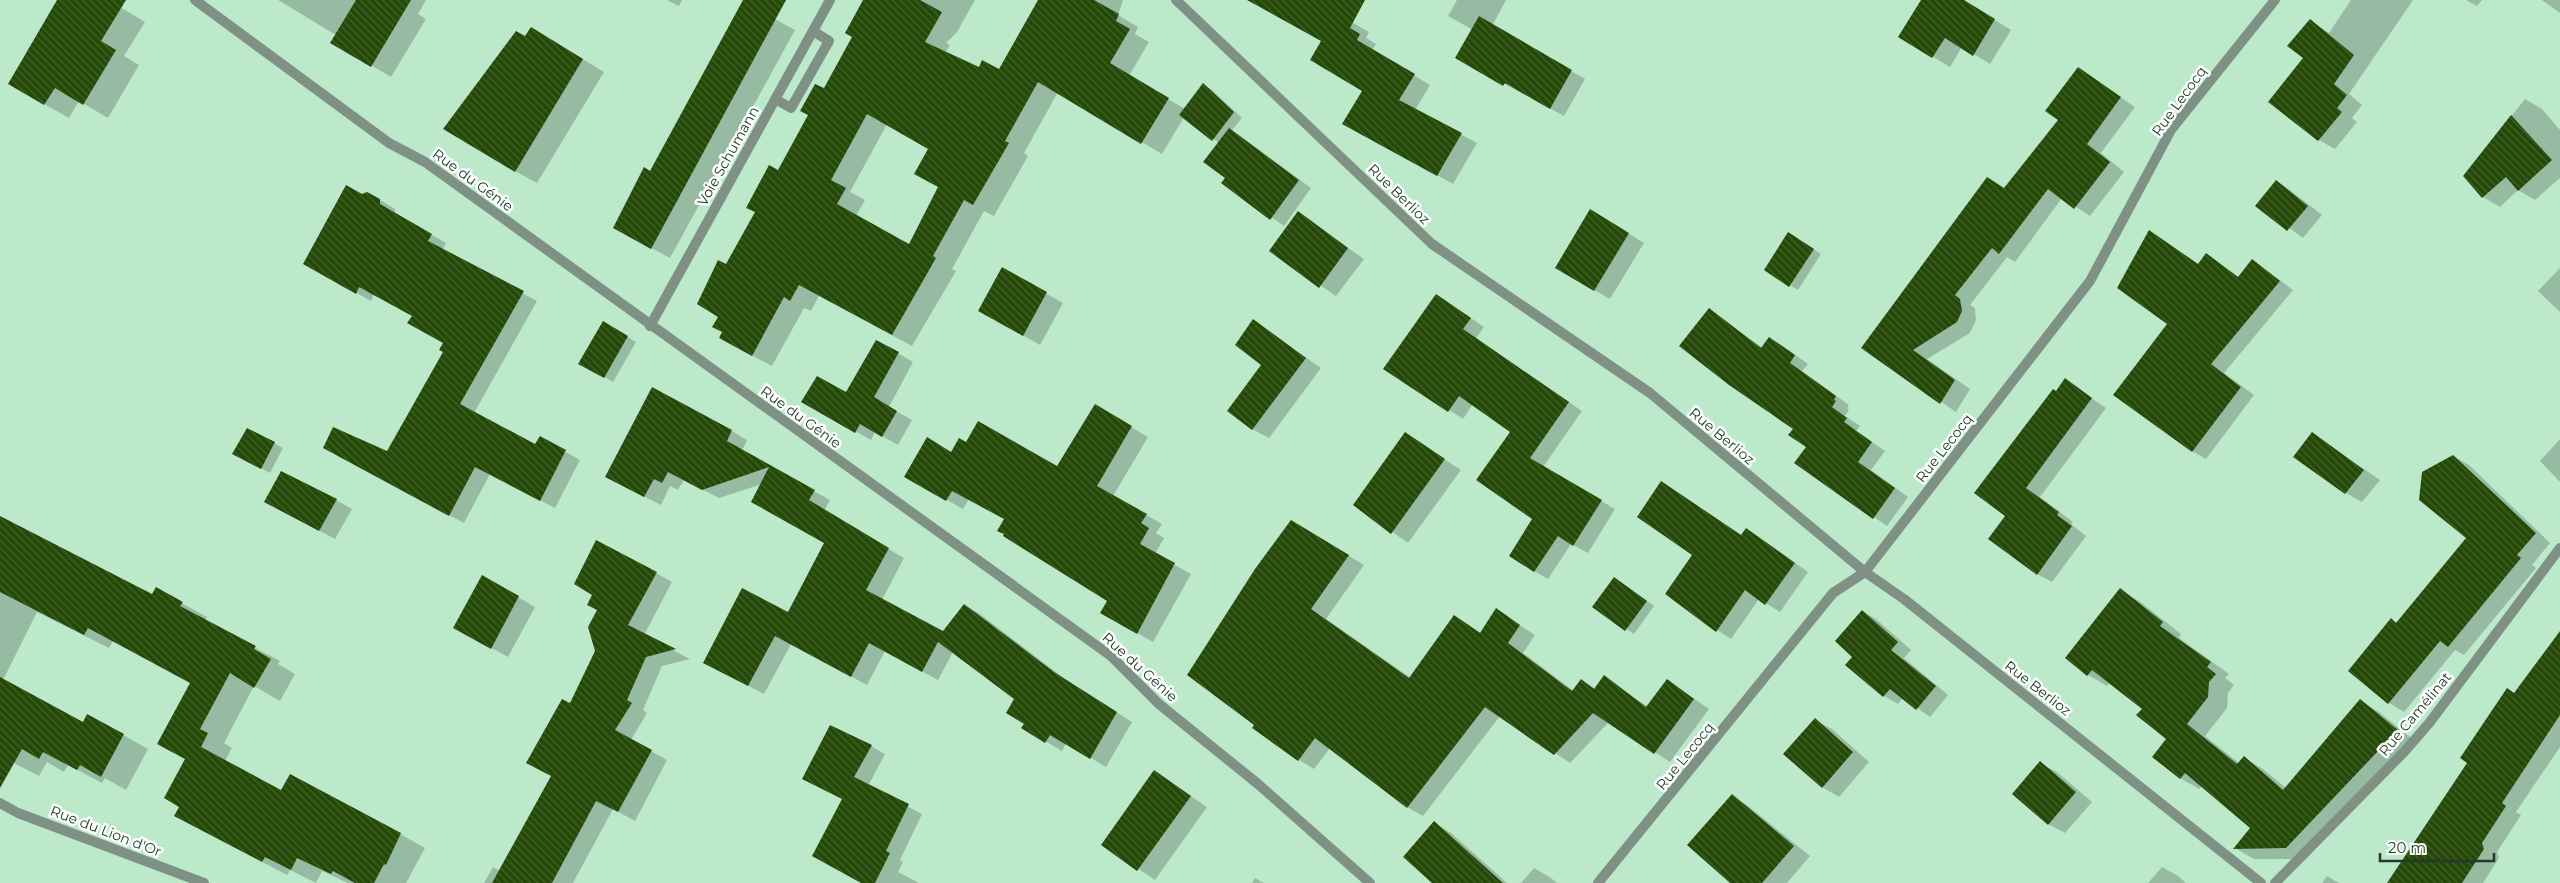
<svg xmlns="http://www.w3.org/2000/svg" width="2560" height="883" font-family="Montserrat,sans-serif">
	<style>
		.shadow { fill: #0003; fill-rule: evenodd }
		.building { fill: url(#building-back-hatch); fill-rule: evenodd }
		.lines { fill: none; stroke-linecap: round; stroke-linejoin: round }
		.pedestrian { stroke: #7f9185; stroke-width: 10 }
		.minor { stroke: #7f9185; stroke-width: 10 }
		.labels { text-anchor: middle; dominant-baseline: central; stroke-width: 5; stroke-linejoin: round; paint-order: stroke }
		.street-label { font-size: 14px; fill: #26382c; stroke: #fafffc }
	</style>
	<defs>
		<pattern id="building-back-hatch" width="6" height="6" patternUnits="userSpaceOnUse" patternTransform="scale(1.25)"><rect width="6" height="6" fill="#244907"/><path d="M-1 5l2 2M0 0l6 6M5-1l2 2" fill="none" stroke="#43612c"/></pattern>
	</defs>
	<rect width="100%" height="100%" fill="#bde9cb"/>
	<path class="shadow" d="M59,0H124L120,7L145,22L124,56L139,65L108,118L79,101L69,118L9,84Z
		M278,0H426L418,14L426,19L391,77L332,42L336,35Z
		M667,0H682L679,6Z
		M864,0H975L957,32L946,43L950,45L945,53L979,68L999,71L1039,0H1123L1118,15L1138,27L1135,34L1149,42L1129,76L1185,109L1203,85L1211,89L1242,118L1232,130L1311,188L1284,226L1223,183L1226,178L1219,143L1184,117L1162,154L1058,92L1024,153L1028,156L994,216L984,211L952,269L956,271L912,346L819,296L811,311L804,308L772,366L740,349L723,332L719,316L727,266L854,36ZM887,124L929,148L939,187L909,245L856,216L865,200L850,192Z
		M1249,0H1313L1369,32L1366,38L1376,44L1372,50L1430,85L1415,110L1477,143L1453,184L1360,133L1364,91L1323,41Z
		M1457,0H1506L1492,26L1585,79L1564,116L1457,58L1473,30L1448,16Z
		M1922,0H1963L2011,30L1990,64L1962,47L1950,67L1900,37Z
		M2351,0H2413L2349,94L2362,105L2352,118L2357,122L2335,149L2319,140L2270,102L2304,58L2310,21L2329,33Z
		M2466,0H2482L2477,6Z
		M2542,0H2560V13Z
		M744,2L795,30L670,258L633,238L651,173Z
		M526,38L553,41L604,72L537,183L515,171Z
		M2078,69L2135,107L2101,153L2124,172L2090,216L2062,198L2015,262L2007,257L1970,305L1975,308L1976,320L1970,333L1927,359L1970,389L1956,412L1863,348L1988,178L2005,189L2060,120Z
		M2525,99L2542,109L2560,130V178L2535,200L2518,190L2500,207L2483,197L2464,176Z
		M2276,181L2290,190L2322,215L2303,238L2257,205Z
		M362,196L380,200L395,209V214L446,243L442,250L537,301L474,413L536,446L540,438L580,460L555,508L490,474L464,523L339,456L387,453L444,351V342L413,316L374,294L371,301L319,272Z
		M1298,213L1364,259L1336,296L1270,251Z
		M1607,220L1644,243L1610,299L1594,290Z
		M2150,232L2199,265L2206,255L2239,277L2253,260L2293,290L2224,373L2254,395L2206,459L2192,451Z
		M1796,238L1821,254L1798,290L1765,270Z
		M2560,268V312L2538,291Z
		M1002,269L1063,303L1040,345L980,311Z
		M1450,304L1484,327L1476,338L1582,411L1543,467L1615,509L1588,553L1571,544L1548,579L1534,571V519L1512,431L1473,404L1463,419L1385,369Z
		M1709,310L1763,348L1769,339L1783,346L1808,364L1802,371L1849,405L1847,408L1849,410L1845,416L1860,426L1856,431L1885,451L1871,470L1908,497L1887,526L1796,463L1807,447Z
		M1253,321L1321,368L1269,438L1252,429L1263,364Z
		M604,323L636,342L613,382L580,363Z
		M877,341L913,362L889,407L912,420L898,445L875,432L871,440L802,401L846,393Z
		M2065,380L2106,408L2040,497L2073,522L2071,524L2086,536L2052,582L2037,574L2006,516Z
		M1095,406L1148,437L1113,496L1162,524L1156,533L1164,538L1155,554L1191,574L1153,642L1102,613L1109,601L1005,519L969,499L963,509L906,477L966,444L1058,468Z
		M732,431L747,440L742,451L830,500L824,511L904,558L882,600L943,632L964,605L980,614L1070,683L1132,722L1106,767L1066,743L1062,751L1023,728L1025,723L1015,699L953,652L938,680L885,651L867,685L791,644L764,694L720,671L788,614L826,543L762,484L719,498L684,480L678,490L670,486L661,505L606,477Z
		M1406,434L1461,470L1408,543L1354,505Z
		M2313,434L2380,480L2362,502L2346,493Z
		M2560,439V482L2540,461Z
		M274,443L283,448L270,473L242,458Z
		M2453,456L2469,465L2550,543L2532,565L2536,568L2464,655L2455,650L2404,712L2389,703L2391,620L2397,623L2468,537Z
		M1662,483L1742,536L1746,529L1760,538L1808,572L1780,612L1759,599L1731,639L1717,630L1694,555Z
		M336,500L352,509L335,539L281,510Z
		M0,518L152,596L156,589L207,617L205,621L280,661L278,664L295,674L280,701L254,686L224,743L232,748L225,761L282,792L400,834L425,848L406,883H348L322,871L316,883L290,870L287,875L175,816L181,806L191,683L113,641L109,648L37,612L3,680L83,723L88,715L148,749L126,790L105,778L102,783L68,765L64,772L47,762L39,776L0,756Z
		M1307,530L1364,565L1326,619L1411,678L1455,616L1481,633L1496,610L1535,635L1523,653L1574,691L1581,680L1596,689L1604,677L1648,707L1667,680L1709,709L1670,762L1609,722L1570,763L1500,716L1423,816L1407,807L1330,748L1314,769L1299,760L1256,725Z
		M656,573L672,582L644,635L690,659L662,666L643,710L647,713L631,740L667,760L635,821L613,809L573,883H484L493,867L500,871L552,776L570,705Z
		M483,577L535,607L508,657L471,637Z
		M1622,583L1654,606L1634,634L1594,606Z
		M2120,590L2139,601L2181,634L2179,638L2229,674L2225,678L2234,685L2228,693L2227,708L2205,736L2239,763L2244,758L2263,769L2286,788L2360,701L2379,712L2416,742L2306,859H2254L2235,848L2252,828L2202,786L2199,789L2180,778L2168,739L2143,709L2110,682L2107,686L2088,675Z
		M1863,612L1876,619L1911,650L1904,658L1948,695L1930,717L1903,698L1898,704L1884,696L1847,664L1854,657Z
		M2560,633V747L2516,812L2521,815L2497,852L2499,858L2483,883H2389L2515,694Z
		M1815,720L1832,729L1869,762L1839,797L1822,787Z
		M871,746L885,754L868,786L922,814L900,860L903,862L898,872L919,883H863L843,799L804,779Z
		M2040,763L2057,772L2092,802L2065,833L2048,824Z
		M1154,771L1207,807L1155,880L1103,845Z
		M1732,796L1748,806L1810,856L1787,883H1732Z
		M1435,823L1451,833L1507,883H1434Z
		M2162,867L2178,876L2186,883H2148Z
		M1534,868L1551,878L1557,883H1521Z
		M2327,876L2339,883H2322Z
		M1255,878L1264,883H1252Z"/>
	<path class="building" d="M57,0H126L101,41L116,50L83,105L55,88L44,105L8,84Z
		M356,0H411L371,67L330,43Z
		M743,0H786L651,249L613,228L644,167L650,171Z
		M863,0H920L942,12L925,42L979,67L982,60L999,69L1038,0H1094L1119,14L1116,21L1130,29L1110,63L1169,98L1141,144L1038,82L1005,141L1009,143L973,205L964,200L933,256L936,258L892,335L799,285L790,301L784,297L752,356L719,338L722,332L712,327L718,317L697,304L718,260L726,264L755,212L746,208L769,165L778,170L808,115L800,111L815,84L824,88L852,37L845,33ZM867,114L928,149L914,174L938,187L909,244L837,204L846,188L831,180Z
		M1247,0H1365L1350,28L1360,34L1357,40L1415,74L1399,100L1462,133L1437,176L1342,124L1362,91L1310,60L1321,41Z
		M1921,0H1964L1995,19L1973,56L1945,38L1932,58L1898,37Z
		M1479,16L1572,70L1550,109L1505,83L1503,86L1455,58Z
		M2310,19L2354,55L2334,84L2347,95L2337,108L2342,112L2318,141L2268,102L2303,58L2287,46Z
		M531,27L583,59L515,172L443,129L516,31L525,36Z
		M2078,67L2121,97L2087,144L2110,162L2074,209L2048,189L1999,254L1992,248L1955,295L1960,299L1962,311L1957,322L1913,350L1955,380L1940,404L1861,348L1987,177L2004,188L2058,120L2045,111Z
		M1203,83L1234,112L1212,141L1179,115Z
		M2511,115L2552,160L2518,191L2506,177L2482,198L2463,176Z
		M1229,128L1299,180L1270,220L1221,183L1225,178L1203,162Z
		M2276,180L2308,206L2287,231L2255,206Z
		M346,185L362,194L367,192L380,199V204L432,234L428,241L524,291L460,404L535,444L540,436L566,450L540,501L475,467L449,516L323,448L333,427L387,451L443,352L439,350L443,343L407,323L412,316L359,287L356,294L303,264Z
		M1590,209L1629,233L1594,291L1555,268Z
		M1298,211L1348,248L1319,288L1269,251Z
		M2149,230L2198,264L2206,253L2238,277L2252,259L2280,281L2211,364L2241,387L2192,452L2113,395L2167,324L2117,288Z
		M1788,232L1814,249L1789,287L1764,270Z
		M1002,267L1047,292L1023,336L978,311Z
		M1436,294L1471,318L1463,329L1569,402L1530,458L1602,500L1573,546L1558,536L1534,572L1509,556L1532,519L1476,480L1510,432L1459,396L1448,412L1383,369Z
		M1709,308L1761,348L1769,337L1795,355L1790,363L1836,396L1834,400L1836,401L1832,407L1847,418L1844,422L1872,442L1858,462L1895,488L1873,519L1794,463L1806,447L1788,435L1793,429L1729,385L1679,346Z
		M1253,319L1306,358L1252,430L1227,411L1261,365L1235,345Z
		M603,321L628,336L604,378L578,364Z
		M876,340L899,352L874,397L897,411L882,437L860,424L855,433L801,402L817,376L846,392Z
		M2065,378L2092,398L2026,488L2059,512L2057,515L2072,526L2037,575L1988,539L2005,516L1974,493L2053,389L2056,391Z
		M652,387L732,430L727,441L815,490L809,500L889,548L866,590L943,631L964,604L1054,672L1117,712L1090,759L1050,735L1045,743L1021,728L1024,724L1006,713L1014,699L938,642L922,672L869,643L851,677L775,636L748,686L703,663L742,588L788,612L824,543L751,502L769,467L702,490L668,472L662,483L654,479L644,497L605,477Z
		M1095,404L1132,426L1097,486L1147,514L1141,523L1149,528L1140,544L1175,563L1137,634L1100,613L1107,601L1003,536L1004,534L997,531L1004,519L952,491L946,501L904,477L927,437L951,452L959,438L966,442L978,421L1057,466Z
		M247,428L275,442L261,469L232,454Z
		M1405,432L1445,459L1391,534L1353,505Z
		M2312,432L2364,470L2345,494L2293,457Z
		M2453,455L2536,533L2517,555L2521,558L2448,647L2440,641L2388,704L2348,671L2391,618L2396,623L2466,538L2419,500L2422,472Z
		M281,471L337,499L319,531L264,502Z
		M1661,481L1741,535L1746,528L1795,563L1765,605L1745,590L1716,632L1665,594L1692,555L1637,517Z
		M0,516L152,594L156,587L183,602L180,606L256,646L254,649L271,659L254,688L230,673L200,729L208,733L201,747L281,790L290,774L401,833L386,865L384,864L374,883H355L333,871L331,874L297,858L291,870L265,857L262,862L174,816L179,807L164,798L185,759L157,744L190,683L88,628L84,635L0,592Z
		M1291,520L1349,555L1311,609L1409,678L1454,615L1480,633L1496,608L1520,625L1508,643L1572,691L1581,679L1594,689L1604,675L1646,707L1667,679L1694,699L1654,754L1593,713L1554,755L1485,707L1407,808L1315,738L1298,761L1252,728L1254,725L1187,675L1255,569Z
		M596,540L657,572L628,625L676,649L646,657L627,700L632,703L615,730L652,750L618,812L596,801L552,883H492L551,776L526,763L562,699L570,703L595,651L588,627L597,610L587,605L592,595L574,584Z
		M482,575L519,596L491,649L453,628Z
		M1614,577L1647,601L1625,631L1592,607Z
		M2120,588L2163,622L2160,626L2211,662L2207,667L2216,674L2209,682L2208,697L2187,724L2237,764L2244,756L2283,790L2360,699L2398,730L2286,848L2233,849L2250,828L2185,773L2180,779L2152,757L2166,739L2136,715L2142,709L2092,670L2087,676L2065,658Z
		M1862,610L1898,642L1891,650L1936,686L1916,710L1890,689L1883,697L1845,665L1852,657L1835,641Z
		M2560,631V715L2502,803L2506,806L2482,843L2484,849L2462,883H2387L2467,763L2460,758L2507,688L2514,693Z
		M0,677L83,722L87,714L124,734L101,777L80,765L77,770L43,752L39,759L22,749L0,788Z
		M1815,718L1853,752L1822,788L1783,754Z
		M830,725L872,745L854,777L909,804L886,851L890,853L875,883H861L812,856L842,799L802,779Z
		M2040,761L2076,792L2048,825L2012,794Z
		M1154,770L1191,796L1137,871L1101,845Z
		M1732,794L1794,846L1762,883H1730L1687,845Z
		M1434,821L1503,883H1432L1403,857Z"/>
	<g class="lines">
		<path class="pedestrian" d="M1598,883L1833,593L1865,572"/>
		<path class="minor" d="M195,0L389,143L425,162L1111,656L1159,704L1258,784L1370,883
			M1176,0L1432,244L1650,393L1865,572L1904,599L2261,883
			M775,99L791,108L829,41L813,31
			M650,326L830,0
			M1865,572L2090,281L2171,130L2275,0
			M0,803L18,813L204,883
			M2275,883L2405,751L2430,722L2560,548"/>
	</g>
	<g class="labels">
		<g class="street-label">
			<text transform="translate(2179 101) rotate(-54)">Rue Lecocq</text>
			<text transform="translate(728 156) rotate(-61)">Voie Schumann</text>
			<text transform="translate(473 180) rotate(36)">Rue du Génie</text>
			<text transform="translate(1399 194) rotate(44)">Rue Berlioz</text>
			<text transform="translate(801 417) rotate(36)">Rue du Génie</text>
			<text transform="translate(1722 436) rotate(40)">Rue Berlioz</text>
			<text transform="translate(1944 448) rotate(-52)">Rue Lecocq</text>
			<text transform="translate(1140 667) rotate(42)">Rue du Génie</text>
			<text transform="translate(2038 688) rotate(38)">Rue Berlioz</text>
			<text transform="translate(2415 714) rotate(-50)">Rue Camélinat</text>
			<text transform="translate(1685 756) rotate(-51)">Rue Lecocq</text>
			<text transform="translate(106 831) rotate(21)">Rue du Lion d'Or</text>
		</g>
	</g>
	<path d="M2380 853v8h114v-8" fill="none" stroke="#26382c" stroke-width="2.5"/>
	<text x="2388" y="853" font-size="15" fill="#26382c" stroke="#fafffc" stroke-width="4" paint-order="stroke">20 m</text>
</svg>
